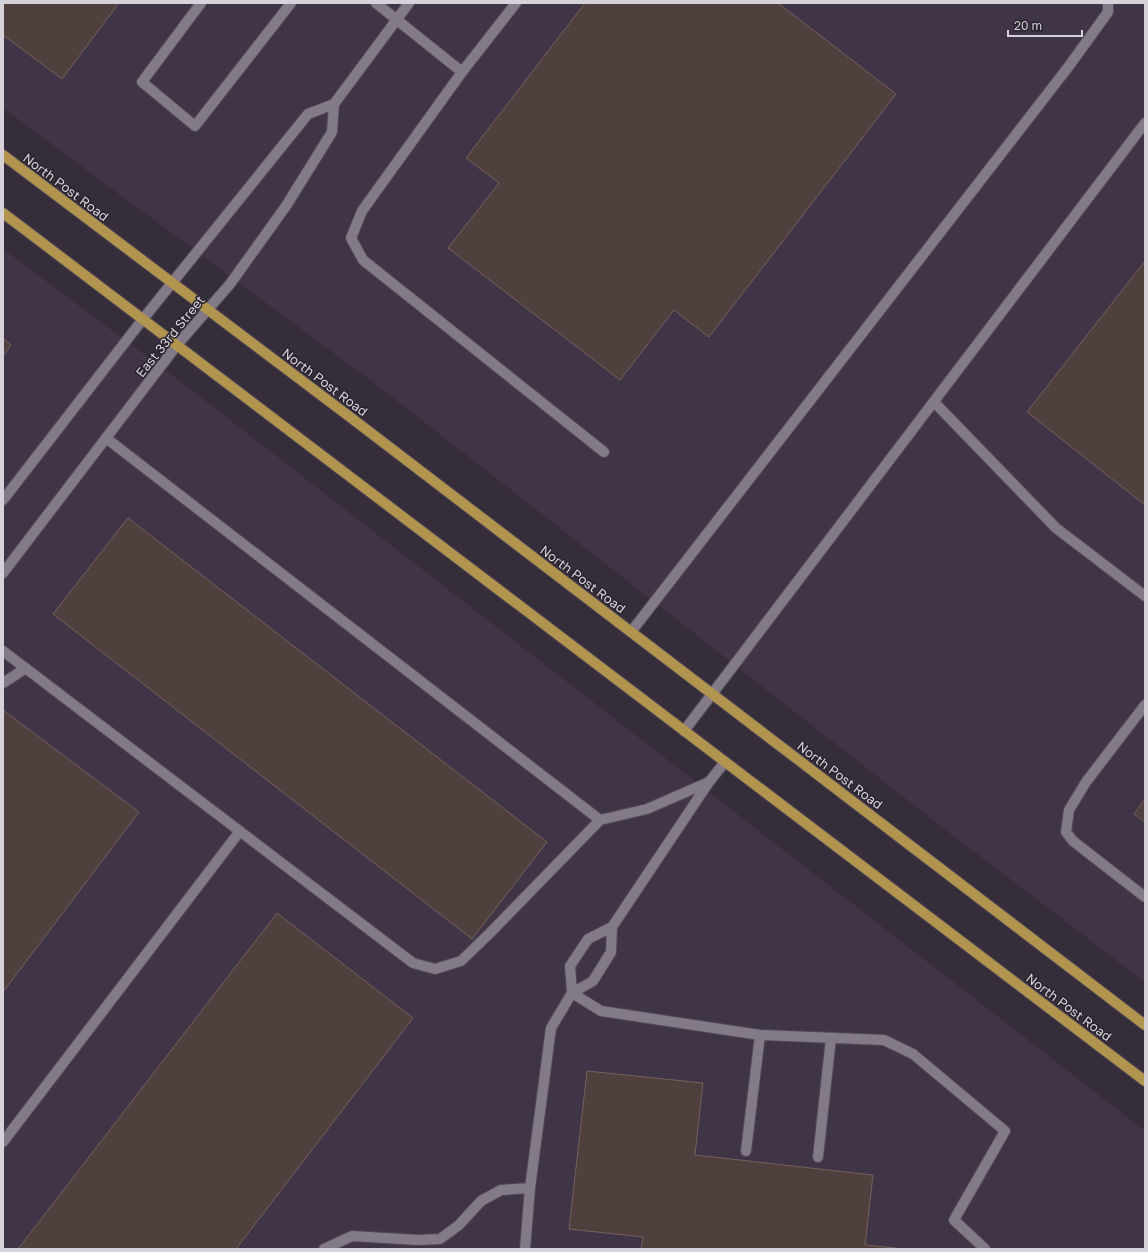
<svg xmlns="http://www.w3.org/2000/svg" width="1148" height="1252" font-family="'Golos Text',sans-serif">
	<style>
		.built { fill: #403546 }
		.building { fill: #50403d; stroke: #73615e }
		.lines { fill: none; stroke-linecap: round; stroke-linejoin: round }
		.lane-casing { stroke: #514b55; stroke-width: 12 }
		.street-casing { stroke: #514b55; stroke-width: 12 }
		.primary-casing { stroke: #514b55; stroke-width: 12 }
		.lane { stroke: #837a88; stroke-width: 10 }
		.street { stroke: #837a88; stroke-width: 10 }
		.primary { stroke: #b2944e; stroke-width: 10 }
		.labels { text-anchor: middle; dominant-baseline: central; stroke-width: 3; stroke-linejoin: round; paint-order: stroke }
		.street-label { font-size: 13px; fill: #d7d2da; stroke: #2b242f }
	</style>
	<rect width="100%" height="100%" fill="#352e3a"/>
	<path class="built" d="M3,3H1145V982L942,827L377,385L3,108Z
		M3,249L185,385L1145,1131V1249H3Z"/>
	<path class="building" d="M3,3H119L62,79L3,35Z
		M585,3H778L896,94L709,337L674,310L620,380L448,248L499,183L466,158Z
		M1145,261V505L1027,412Z
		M3,338L11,345L3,356Z
		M128,518L547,842L472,939L53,614Z
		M3,710L139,812L3,992Z
		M1145,799V822L1134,814Z
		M277,913L413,1018L236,1249H18Z
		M587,1071L703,1083L695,1155L873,1175L865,1245L905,1249H641L643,1237L569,1229Z"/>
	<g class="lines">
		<defs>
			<path id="lane" d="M201,3L142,82L195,126L291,3
				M376,3L462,72L362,211L351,238L363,260L604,452
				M462,72L516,3
				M934,402L1056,528L1145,596
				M106,438L600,820
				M631,632L1069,66L1108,12V3
				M3,651L413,963L435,969L461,961L490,933L600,820L647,809L709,782L725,762
				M3,683L26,668
				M1145,705L1086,782L1069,810L1066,832L1073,841L1145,897
				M684,731L1145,123
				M612,927L709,782
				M612,927L611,952L593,981L572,993L570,966L588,939Z
				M3,1142L240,831
				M746,1151L760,1035
				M818,1157L831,1038
				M324,1249L352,1236L418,1240L440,1239L459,1225L481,1201L501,1190L530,1188
				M525,1249L530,1188L551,1028L572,993L601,1011L760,1035L884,1040L913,1054L1005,1131L954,1220L985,1249"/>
			<path id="street" d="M3,500L143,319L308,114L334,104L409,3
				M3,573L177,345L230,284L286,206L332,132L334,104"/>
			<path id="primary" d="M3,155L350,417L1145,1025
				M3,213L1145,1081"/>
		</defs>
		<use href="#lane" class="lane-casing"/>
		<use href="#street" class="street-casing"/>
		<use href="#primary" class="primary-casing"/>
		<use href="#lane" class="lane"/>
		<use href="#street" class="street"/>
		<use href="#primary" class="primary"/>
	</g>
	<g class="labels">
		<g class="street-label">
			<text transform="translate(66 187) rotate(37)">North Post Road</text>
			<text transform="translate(170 336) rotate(-51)">East 33rd Street</text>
			<text transform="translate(325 382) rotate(37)">North Post Road</text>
			<text transform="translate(583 579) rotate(37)">North Post Road</text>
			<text transform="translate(840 775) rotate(37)">North Post Road</text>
			<text transform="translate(1069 1007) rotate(37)">North Post Road</text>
		</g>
	</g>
	<rect width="1148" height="1252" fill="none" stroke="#d7d2da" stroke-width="8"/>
	<path d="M1008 30v6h74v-6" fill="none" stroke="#d7d2da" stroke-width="2"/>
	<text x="1014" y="30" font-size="12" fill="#d7d2da" stroke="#2b242f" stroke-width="3" paint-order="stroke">20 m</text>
</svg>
